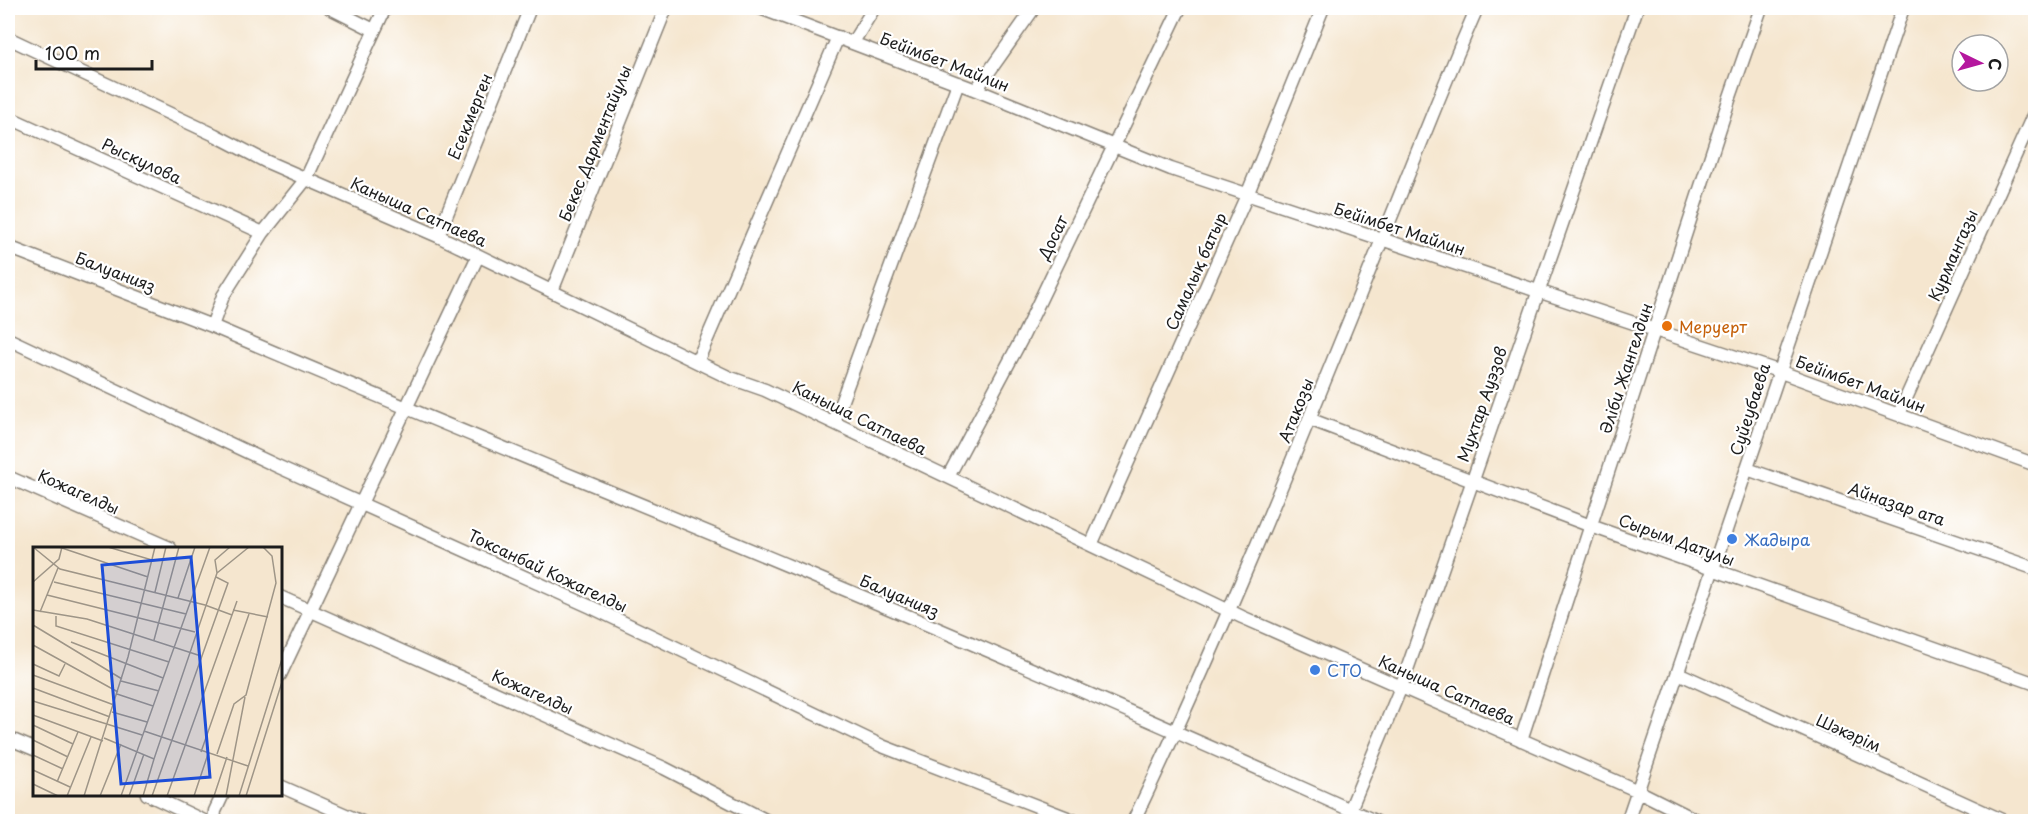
<svg xmlns="http://www.w3.org/2000/svg" width="2043" height="829" font-family="'Playpen Sans',sans-serif">
	<style>
		.lines { fill: none; stroke-linecap: round; stroke-linejoin: round }
		.minor-casing { stroke: #888176; stroke-width: 15 }
		.minor { stroke: #fff; stroke-width: 12 }
		.food-dot { fill: #e8710a; stroke: #fff; stroke-width: 2 }
		.shop-dot { fill: #3f7fe0; stroke: #fff; stroke-width: 2 }
		.labels { text-anchor: middle; dominant-baseline: central; stroke-width: 4.5; stroke-linejoin: round; paint-order: stroke }
		.street-label { font-size: 16px; fill: #1c1c1c; stroke: #fff }
		.food-label { font-size: 16px; fill: #c56008; stroke: #fff; text-anchor: start }
		.shop-label { font-size: 16px; fill: #366cbe; stroke: #fff; text-anchor: start }
		.inset-road { fill: none; stroke: #9e9587; stroke-width: 1.5 }
		.view { fill: #1d4ed8; fill-opacity: 0.15; stroke: #1d4ed8; stroke-width: 3 }
		.inset-edge { fill: none; stroke: #1c1c1c; stroke-width: 3 }
	</style>
	<rect width="100%" height="100%" fill="#fff"/>
	<filter id="ink" filterUnits="userSpaceOnUse"><feTurbulence type="fractalNoise" baseFrequency=".0167" numOctaves="2"/><feDisplacementMap in="SourceGraphic" scale="12" xChannelSelector="R" yChannelSelector="G"/><feConvolveMatrix kernelMatrix="1 2 1 2 8 2 1 2 1" color-interpolation-filters="sRGB"/></filter>
	<filter id="wash" filterUnits="userSpaceOnUse"><feTurbulence type="fractalNoise" baseFrequency=".008" numOctaves="4" result="noise"/><feDisplacementMap in="SourceGraphic" scale="24" xChannelSelector="R" yChannelSelector="G"/><feGaussianBlur stdDeviation="1.35" result="paint"/><feColorMatrix in="noise" values="0 0 0 0 0 0 0 0 0 0 0 0 0 0 0 0 0 1.4 0 .05"/><feComposite in="paint" operator="in"/></filter>
	<g filter="url(#wash)">
		<rect width="100%" height="100%" fill="#f5e6cf"/>
	</g>
	<g filter="url(#ink)">
		<g class="lines">
			<defs>
				<path id="minor" d="M330,8L374,30
					M385,8L306,179L263,233L223,296L212,326C405,409 600,487 794,568C989,650 1184,734 1377,822
					M760,8L976,90L1171,169L1778,371L2036,465
					M8,38L215,135L265,161L438,236L697,362L728,377L765,390L1242,617L1638,791L1700,822
					M853,42L874,8
					M976,90L1034,8
					M8,117L263,233
					M438,236L530,8
					M8,247L212,326
					M552,291L666,8
					M8,339L277,466L591,607L882,746L1078,822
					M697,362L838,37
					M1899,414L2036,109
					M1309,419L1591,526L2036,684
					M834,422L958,83
					M1747,469L2036,569
					M8,477L170,548
					M948,477L1021,340L1180,8
					M1091,545L1247,195L1323,8
					M280,597L664,768L769,822
					M1678,673L2006,822
					M280,675L478,256
					M8,738L34,749
					M1521,740L1730,97L1761,8
					M280,786L362,822
					M147,794L206,822
					M1350,810L1401,687L1637,8
					M214,822L215,811L223,794
					M1133,822C1224,632 1302,437 1381,242C1413,164 1443,85 1477,8
					M1627,822C1719,550 1810,278 1903,8"/>
			</defs>
			<use href="#minor" class="minor-casing"/>
			<use href="#minor" class="minor"/>
		</g>
	</g>
	<circle class="food-dot" cx="1667" cy="326" r="6"/>
	<g class="shop-dot">
		<circle cx="1732" cy="539" r="6"/>
		<circle cx="1315" cy="670" r="6"/>
	</g>
	<g class="labels">
		<g class="street-label">
			<text transform="translate(945 61) rotate(21)">Бейімбет Майлин</text>
			<text transform="translate(469 116) rotate(-68)">Eсекмерген</text>
			<text transform="translate(594 143) rotate(-68)">Бекес Дарментайулы</text>
			<text transform="translate(142 160) rotate(25)">Рыскулова</text>
			<text transform="translate(419 211) rotate(24)">Каныша Сатпаева</text>
			<text transform="translate(1400 228) rotate(18)">Бейімбет Майлин</text>
			<text transform="translate(1052 237) rotate(-64)">Досат</text>
			<text transform="translate(1952 255) rotate(-66)">Курмангазы</text>
			<text transform="translate(116 271) rotate(21)">Балуанияз</text>
			<text transform="translate(1195 271) rotate(-66)">Самалық батыр</text>
			<text transform="translate(1625 368) rotate(-72)">Әліби Жангелдин</text>
			<text transform="translate(1861 383) rotate(20)">Бейімбет Майлин</text>
			<text transform="translate(1481 404) rotate(-71)">Мухтар Ауэзов</text>
			<text transform="translate(1749 409) rotate(-72)">Суйеубаева</text>
			<text transform="translate(1295 410) rotate(-68)">Атакозы</text>
			<text transform="translate(860 417) rotate(26)">Каныша Сатпаева</text>
			<text transform="translate(79 491) rotate(24)">Кожагелды</text>
			<text transform="translate(1897 503) rotate(19)">Айназар ата</text>
			<text transform="translate(1677 539) rotate(20)">Сырым Датулы</text>
			<text transform="translate(548 570) rotate(25)">Токсанбай Кожагелды</text>
			<text transform="translate(900 595) rotate(23)">Балуанияз</text>
			<text transform="translate(1447 689) rotate(24)">Каныша Сатпаева</text>
			<text transform="translate(533 691) rotate(24)">Кожагелды</text>
			<text transform="translate(1849 732) rotate(24)">Шәкәрім</text>
		</g>
		<g class="food-label">
			<text x="1679" y="326">Меруерт</text>
		</g>
		<g class="shop-label">
			<text x="1744" y="539">Жадыра</text>
			<text x="1327" y="670">CTO</text>
		</g>
	</g>
	<g transform="translate(33 547)">
		<rect width="249" height="249" fill="#f5e6cf"/>
		<path class="inset-road" d="M0,0L27,22L172,58L199,68M26,0L115,30M75,0L119,13M184,26L216,0M0,35L26,12L29,0M21,35L153,67M122,45L133,0M14,48L162,85M145,51L162,0M0,63L54,72L168,109M200,63L235,70M7,65L25,21M23,69V79L136,115M0,78L89,132M121,93L146,0M38,95L130,131M0,98L85,145M0,117L26,129L32,117M0,128L81,158M88,134L126,144M0,141L77,170M84,147L120,159M0,154L109,188M79,165L114,175M0,168L70,194M0,178L40,197M111,184L215,219M71,191L121,212L184,26L182,13L197,0M0,193L35,210M168,205L216,67M184,207L201,157L213,148L243,36L239,9L230,0M0,208L30,222M0,223L37,240M24,235L45,185M0,237L25,249M34,249L58,190M51,249L95,110L122,0M67,249L88,197M88,249L177,0M96,249L111,207M110,249L121,212M119,249L195,36L183,30M134,249L204,54M161,249L175,207M181,249L194,210M193,249L212,150M206,249L249,112M213,249L249,135"/>
		<path class="view" d="M158,10L177,230L88,237L69,18Z"/>
		<rect width="249" height="249" class="inset-edge"/>
	</g>
	<rect width="2043" height="829" fill="none" stroke="#fff" stroke-width="30"/>
	<g transform="translate(1980 63) rotate(95)"><circle r="28" fill="#ffffff" stroke="#a4a4a4" stroke-width="1.5"/>
	<path d="M0-4.5L10 22L0 15L-10 22Z" fill="#b5179e"/>
	<text y="-9" font-size="16" font-weight="bold" text-anchor="middle" fill="#1c1c1c">С</text>
	</g>
	<path d="M36 60v9h116v-9" fill="none" stroke="#1c1c1c" stroke-width="3"/>
	<text x="45" y="60" font-size="18" fill="#1c1c1c" stroke="#ffffff" stroke-width="4.5" paint-order="stroke">100 m</text>
</svg>
